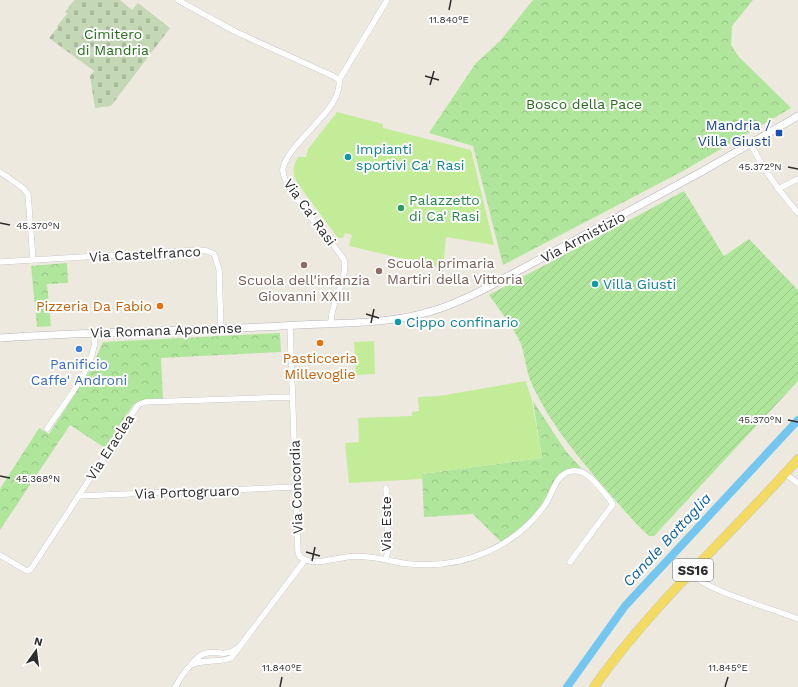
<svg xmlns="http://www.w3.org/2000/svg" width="798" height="687" font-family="'Work Sans',sans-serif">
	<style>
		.cemetery { fill: url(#cemetery-stones) }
		.park { fill: url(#park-crowns) }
		.garden { fill: url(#garden-furrows) }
		.pitch { fill: #c2ec98 }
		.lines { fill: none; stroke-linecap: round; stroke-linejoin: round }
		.canal { stroke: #72c6f0; stroke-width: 8 }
		.minor-casing { stroke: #b3b4c0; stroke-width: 6 }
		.tertiary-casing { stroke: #b3b4c0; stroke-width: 8 }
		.primary-casing { stroke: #c8c8c8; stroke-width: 10 }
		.minor { stroke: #fff; stroke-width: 5.5 }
		.tertiary { stroke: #fff; stroke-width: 7 }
		.primary { stroke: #f3da60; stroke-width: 9 }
		.ticks { fill: none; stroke: #2d2d2d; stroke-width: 1.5 }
		.transit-dot { fill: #1a4fb4; stroke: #fff; stroke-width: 1.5 }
		.culture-dot { fill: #0f9aa8; stroke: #fff; stroke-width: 1.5 }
		.leisure-dot { fill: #2e9e5b; stroke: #fff; stroke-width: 1.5 }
		.education-dot { fill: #8d6e63; stroke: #fff; stroke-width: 1.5 }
		.food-dot { fill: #e8710a; stroke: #fff; stroke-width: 1.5 }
		.shop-dot { fill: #3f7fe0; stroke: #fff; stroke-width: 1.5 }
		.labels { text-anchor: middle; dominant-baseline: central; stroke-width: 4; stroke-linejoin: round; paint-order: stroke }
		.shield { fill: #fff; stroke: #6c6c6c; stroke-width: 1 }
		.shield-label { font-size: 13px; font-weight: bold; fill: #2d2d2d }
		.park-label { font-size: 14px; fill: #266d1a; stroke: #fff }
		.transit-label { font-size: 14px; fill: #164399; stroke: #fff; text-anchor: end }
		.culture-label { font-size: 14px; fill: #0d838f; stroke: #fff; text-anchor: start }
		.leisure-label { font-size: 14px; fill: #27864d; stroke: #fff; text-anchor: start }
		.street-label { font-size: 14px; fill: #2d2d2d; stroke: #fff }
		.education-label { font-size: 14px; fill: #785e54; stroke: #fff; text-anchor: start }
		.food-label { font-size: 14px; fill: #c56008; stroke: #fff; text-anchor: end }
		.shop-label { font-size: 14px; fill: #366cbe; stroke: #fff }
		.water-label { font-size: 15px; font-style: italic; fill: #0c64a2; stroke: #fff }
		.ticks-label { font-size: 10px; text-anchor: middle; fill: #2d2d2d; stroke: #fff; stroke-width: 4; stroke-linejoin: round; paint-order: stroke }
	</style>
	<defs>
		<pattern id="cemetery-stones" width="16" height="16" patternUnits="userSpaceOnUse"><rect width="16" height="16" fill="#c5d8b6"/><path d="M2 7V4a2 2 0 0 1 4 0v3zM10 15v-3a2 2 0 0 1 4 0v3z" fill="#aaba9d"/></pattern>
		<pattern id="park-crowns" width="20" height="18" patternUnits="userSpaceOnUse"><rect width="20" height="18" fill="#b0e59c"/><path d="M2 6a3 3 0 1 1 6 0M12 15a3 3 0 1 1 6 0" fill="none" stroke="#98c587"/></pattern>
		<pattern id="garden-furrows" width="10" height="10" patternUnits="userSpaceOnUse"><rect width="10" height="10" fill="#b0e59c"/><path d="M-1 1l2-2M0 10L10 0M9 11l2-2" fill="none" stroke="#98c587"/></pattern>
	</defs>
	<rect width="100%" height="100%" fill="#eee9df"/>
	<path class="cemetery" d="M74,0H120L132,10L138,3L170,28L111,106L95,108L90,76L94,71L49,38L58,27L57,26L67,14L65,12Z"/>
	<path class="park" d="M533,0H753L732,26L731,45L739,57L791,108L683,171L503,265L473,146L429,133L476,63L500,41Z
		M67,263L68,283L47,284L51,326L37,327L31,266Z
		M280,333L281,352L161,358L163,399L143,400L133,405L105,448L70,425L0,530V489L39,428L49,434L91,369L103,342Z
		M533,401L565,450L582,469C576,469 570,468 564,471C552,477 550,494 542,504C531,520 517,532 501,542L473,514L424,517L422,474L542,458Z"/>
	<path class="garden" d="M684,191L724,256L749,239L798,290V381L654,536H649C637,526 627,513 616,501C585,465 550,426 531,382C526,370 525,356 521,344C513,326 500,311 489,295Z"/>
	<path class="pitch" d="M337,112L383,124V128L471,150L494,245L446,237L443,268L349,246L352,235L345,233L343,238H338L298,184C292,173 292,168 298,157H306L308,149Z
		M374,341L375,374L356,375L354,342Z
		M526,381L532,401L542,458L422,474V479L349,483L345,443L359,442L358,418L412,416V412L419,411L418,397L439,396Z"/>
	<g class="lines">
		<path class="canal" d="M567,687L625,606L798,420"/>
		<defs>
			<path id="minor" d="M178,0L236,32L333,76L339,80C343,110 290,140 283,168C279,186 334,242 344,260C349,277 330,303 331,323
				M339,80L387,0
				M751,144C763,170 780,192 798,213
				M0,172L23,188L28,194L33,260
				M778,189L798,179
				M0,262L199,250L207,251L214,254L219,269L221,329
				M290,326L298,552L300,557C314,566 326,560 341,558C349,556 360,556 368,557C382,558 396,563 410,564C463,569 514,548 545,505C553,493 556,473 572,471C589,468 603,493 613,504L570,562
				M47,429C64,404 98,364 95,332
				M785,474L798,483
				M386,488L388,549L386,560
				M78,496L296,487
				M0,555L27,571L31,569L138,405L145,402L292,397
				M690,573C711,593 769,607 798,619
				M191,665C209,641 219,661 236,649
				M175,687C179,681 184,671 190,666C198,659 219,663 231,658L305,560"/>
			<path id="tertiary" d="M0,338C100,331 199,331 299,325C340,323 385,324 425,313C453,306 480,292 505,278L703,171L798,116"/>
			<path id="primary" d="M594,687C653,603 730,536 798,459"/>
		</defs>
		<use href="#minor" class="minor-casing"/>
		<use href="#tertiary" class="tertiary-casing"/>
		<use href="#primary" class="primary-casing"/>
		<use href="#minor" class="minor"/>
		<use href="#tertiary" class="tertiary"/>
		<use href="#primary" class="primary"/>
	</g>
	<path class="ticks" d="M449,10L451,0M425,76L439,80M430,85L434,71M788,167L798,169M0,223L10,225M366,314L379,318M371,323L374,309M788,420L798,422M0,476L10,478M306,552L320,556M312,561L315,547M280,687L282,677M725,687L728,677"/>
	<rect class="transit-dot" x="775" y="129" width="8" height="8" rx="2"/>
	<g class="culture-dot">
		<circle cx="348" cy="157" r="4"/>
		<circle cx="595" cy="284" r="4"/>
		<circle cx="398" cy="322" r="4"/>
	</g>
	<circle class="leisure-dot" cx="401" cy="208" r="4"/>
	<g class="education-dot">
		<circle cx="304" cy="265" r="4"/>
		<circle cx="379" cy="271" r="4"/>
	</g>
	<g class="food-dot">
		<circle cx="160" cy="306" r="4"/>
		<circle cx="320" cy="343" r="4"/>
	</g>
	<circle class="shop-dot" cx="79" cy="349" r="4"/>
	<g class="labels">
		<rect class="shield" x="673" y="559" width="40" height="22" rx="3"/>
		<g class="shield-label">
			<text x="693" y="570">SS16</text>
		</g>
		<g class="park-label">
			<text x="113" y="34">Cimitero<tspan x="113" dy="16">di Mandria</tspan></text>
			<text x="584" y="104">Bosco della Pace</text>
		</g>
		<g class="transit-label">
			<text x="771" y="125">Mandria /<tspan x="771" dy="16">Villa Giusti</tspan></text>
		</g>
		<g class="culture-label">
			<text x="356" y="149">Impianti<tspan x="356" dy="16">sportivi Ca' Rasi</tspan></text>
			<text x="603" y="284">Villa Giusti</text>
			<text x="406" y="322">Cippo confinario</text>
		</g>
		<g class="leisure-label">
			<text x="409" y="200">Palazzetto<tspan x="409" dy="16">di Ca' Rasi</tspan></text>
		</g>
		<g class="street-label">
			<text transform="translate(310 212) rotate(54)">Via Ca' Rasi</text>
			<text transform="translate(583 237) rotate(-28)">Via Armistizio</text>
			<text transform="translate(145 254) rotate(-3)">Via Castelfranco</text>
			<text transform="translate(166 330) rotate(-2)">Via Romana Aponense</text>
			<text transform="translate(110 447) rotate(-57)">Via Eraclea</text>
			<text transform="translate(296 487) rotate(-92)">Via Concordia</text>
			<text transform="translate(187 492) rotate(-2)">Via Portogruaro</text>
			<text transform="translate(386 524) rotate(-90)">Via Este</text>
		</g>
		<g class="education-label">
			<text x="387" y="263">Scuola primaria<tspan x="387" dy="16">Martiri della Vittoria</tspan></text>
			<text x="304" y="280" text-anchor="middle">Scuola dell'infanzia<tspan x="304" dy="16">Giovanni XXIII</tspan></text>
		</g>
		<g class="food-label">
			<text x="152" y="306">Pizzeria Da Fabio</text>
			<text x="320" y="358" text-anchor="middle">Pasticceria<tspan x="320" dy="16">Millevoglie</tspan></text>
		</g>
		<g class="shop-label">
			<text x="79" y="364">Panificio<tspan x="79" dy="16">Caffe' Androni</tspan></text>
		</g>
		<g class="water-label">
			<text transform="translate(667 540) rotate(-47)">Canale Battaglia</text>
		</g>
	</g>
	<g class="ticks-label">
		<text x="449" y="23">11.840°E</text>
		<text x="760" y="170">45.372°N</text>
		<text x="38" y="229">45.370°N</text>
		<text x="760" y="423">45.370°N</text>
		<text x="38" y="482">45.368°N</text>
		<text x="282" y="671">11.840°E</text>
		<text x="728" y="671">11.845°E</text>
	</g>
	<g transform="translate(36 651) rotate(14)" stroke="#ffffff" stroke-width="3" paint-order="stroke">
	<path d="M0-3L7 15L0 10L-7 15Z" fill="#2d2d2d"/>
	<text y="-6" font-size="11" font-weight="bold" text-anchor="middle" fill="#2d2d2d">N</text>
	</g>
</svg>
